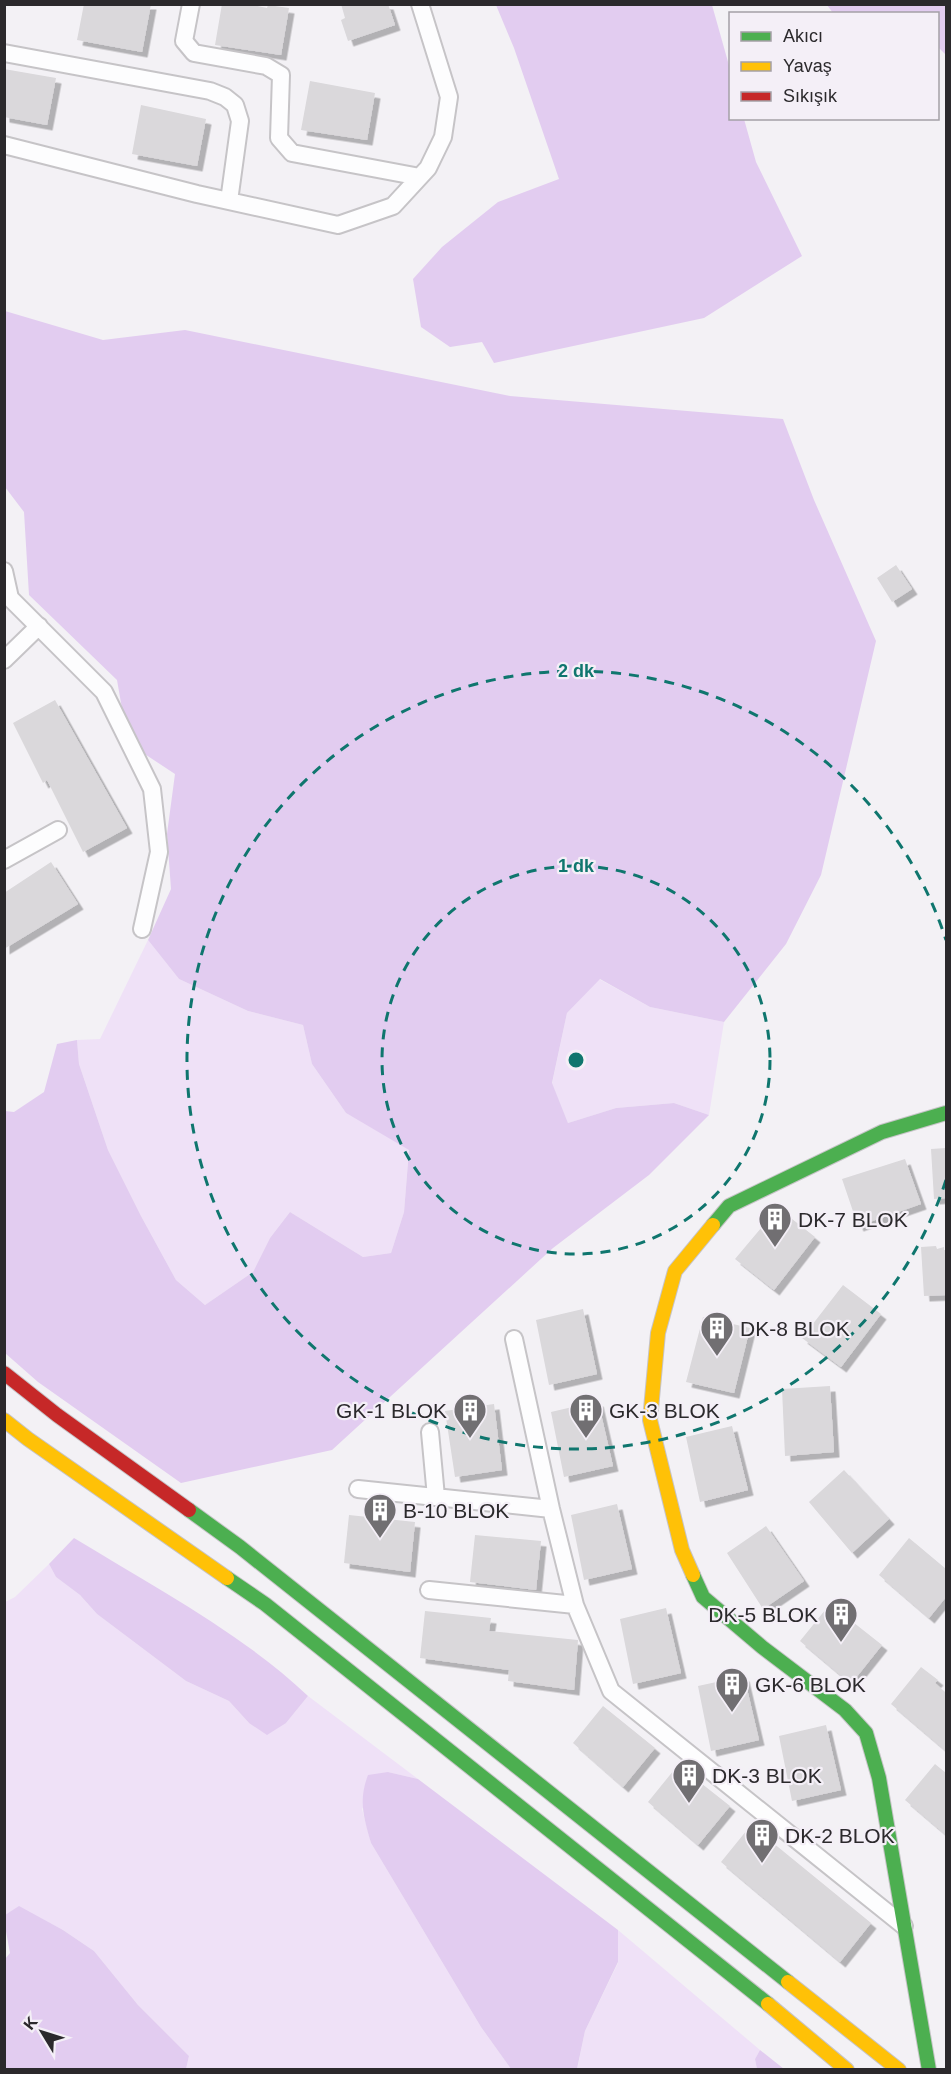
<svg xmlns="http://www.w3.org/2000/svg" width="951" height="2074" font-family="Helvetica,sans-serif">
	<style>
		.green { fill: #efe1f7 }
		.forest { fill: #e2ccf0 }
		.building { fill: #dad8db; filter: url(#shadow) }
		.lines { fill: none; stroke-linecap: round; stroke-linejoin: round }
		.street-casing { stroke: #c6c4c7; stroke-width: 20 }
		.fast-casing { stroke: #c6c4c7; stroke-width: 16 }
		.slow-casing { stroke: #c6c4c7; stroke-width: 16 }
		.jam-casing { stroke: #c6c4c7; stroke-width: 16 }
		.street { stroke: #fdfdfe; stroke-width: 16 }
		.fast { stroke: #4caf50; stroke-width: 14 }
		.slow { stroke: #ffc107; stroke-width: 14 }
		.jam { stroke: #c62828; stroke-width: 14 }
		.ring { fill: none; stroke: #0f766e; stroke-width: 3; stroke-dasharray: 10 8 }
		.labels { text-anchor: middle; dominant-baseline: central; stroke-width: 4.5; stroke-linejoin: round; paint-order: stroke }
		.poi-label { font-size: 21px; fill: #2b292c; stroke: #f4eff7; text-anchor: start }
		.centre { fill: #0f766e; stroke: #f4eff7; stroke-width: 3 }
		.ring-label { font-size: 18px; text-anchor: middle; font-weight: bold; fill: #0f766e; stroke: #f4eff7; stroke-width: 4.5; stroke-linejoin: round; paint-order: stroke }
	</style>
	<defs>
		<filter id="shadow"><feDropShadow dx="5.5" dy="5.5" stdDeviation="0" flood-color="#0004"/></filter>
	</defs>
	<rect width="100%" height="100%" fill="#f3f1f5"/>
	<path class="green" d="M148,940L179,979L248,1011L303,1025L312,1064L346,1113L409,1149L404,1212L391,1253L363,1257L290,1212L270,1238L253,1272L205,1305L176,1280L141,1216L108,1150L79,1064L77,1040L100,1039Z
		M599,979L650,1007L724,1022L709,1115L674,1103L616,1108L568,1123L552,1084L567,1013Z
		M49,1564L56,1577L80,1595L97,1614L186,1681L229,1701L249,1723H286L308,1696L418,1779L388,1772L362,1809L371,1843L481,2027L511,2069H186L189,2056L138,2005L94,1951L63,1930L19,1907L5,1915V1602L15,1597Z
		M618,1930L760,2050L755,2059L757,2069L577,2070L585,2031L618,1963Z"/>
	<path class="forest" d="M496,5H712L730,69V118L744,119L756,162L802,256L704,318L494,363L482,342L450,347L421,327L413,279L442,247L498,202L559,179L514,48Z
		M827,5H946V55L938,47V14L833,13Z
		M5,311L103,340L185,330L510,396L783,419L814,500L876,641L821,875L786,944L724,1022L650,1007L600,979L567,1013L552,1083L568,1123L616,1108L674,1103L709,1115L649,1175L553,1248L332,1450L181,1483L38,1382L5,1353V1111L14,1112L44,1092L57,1044L77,1040L79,1064L108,1150L141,1216L176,1280L205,1305L253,1272L270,1238L290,1212L363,1257L391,1253L404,1212L409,1150L346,1113L312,1064L303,1025L248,1011L179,979L148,940L171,889L167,834L175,774L128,743L117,680L29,595L24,512L5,487Z
		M74,1538C151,1585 243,1634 308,1696L286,1723L267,1735L249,1723L229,1701L186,1681L97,1614L80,1595L56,1577L49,1564Z
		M388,1772L418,1779L618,1930V1962L585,2031L577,2069H511L481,2027L371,1843C364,1818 358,1801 368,1775Z
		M19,1906L63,1930L94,1951L138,2005L189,2056L186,2069H5V1959L10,1953L5,1926V1915Z
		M760,2050L784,2069H757L755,2059Z"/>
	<path class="building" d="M84,4H151L142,52L77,40Z
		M222,4H248L267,8L268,5L289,8L281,55L215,45Z
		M341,4H388L395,25L348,41L341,20L345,18Z
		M4,69L56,78L47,125L4,117Z
		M310,81L375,93L367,140L301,130Z
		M141,105L206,119L197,166L132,154Z
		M896,565L912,589L892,602L877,578Z
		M55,700L127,828L83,852L47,780L43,783L13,723Z
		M51,862L78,904L4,949V893Z
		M946,1148V1198L934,1199L931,1149Z
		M905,1159L921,1204L858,1226L842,1179Z
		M778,1208L815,1237L774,1290L735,1259Z
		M936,1246L937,1249L944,1247V1250H946V1295L924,1296L921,1247Z
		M843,1285L881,1314L841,1367L802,1338Z
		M583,1309L597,1374L549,1385L536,1320Z
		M703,1317L750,1328L734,1393L686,1382Z
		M830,1386L834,1452L785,1456L782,1389Z
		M598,1401L613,1466L564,1477L551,1412Z
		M494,1404L502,1470L455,1477L445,1411Z
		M732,1426L748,1490L700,1502L686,1437Z
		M844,1470L889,1519L852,1553L809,1502Z
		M617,1504L632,1569L584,1580L571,1515Z
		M349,1515L415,1522L410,1572L344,1563Z
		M766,1526L804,1581L763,1609L727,1553Z
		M475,1535L541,1541L536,1590L470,1582Z
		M909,1538L946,1569V1597L929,1618L879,1575Z
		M830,1604L882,1645L851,1684L800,1641Z
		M666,1608L681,1673L633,1684L620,1619Z
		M425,1611L491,1618L489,1631L578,1640L574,1690L508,1681L509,1670L420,1658Z
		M921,1667L938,1680L935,1683L946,1693V1751L891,1704Z
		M744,1676L759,1740L711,1751L698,1686Z
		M603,1706L655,1748L623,1787L573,1743Z
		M826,1725L841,1790L792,1801L779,1736Z
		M935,1764L946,1773V1835L905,1800Z
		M678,1765L730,1806L698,1845L648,1802Z
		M751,1825L871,1923L840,1962L721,1862Z"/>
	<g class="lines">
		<defs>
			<path id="street" d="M191,4L184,41L194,53L266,66L281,75L279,138L292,153L420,177
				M4,53L210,91L225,97L235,105L240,121L229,201
				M4,145L197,194L338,225L393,206L428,168L443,137L449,97L420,4
				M4,571L10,598L104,692L152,789L159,852L142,929
				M4,660L39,626
				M4,860L58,830
				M514,1339L551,1509L575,1605L611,1691L904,1926
				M430,1432L436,1497
				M358,1489L551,1509
				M429,1590L575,1605"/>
			<path id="fast" d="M713,1225L729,1206L882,1132L946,1113
				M189,1510L240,1547L788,1982
				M693,1575L703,1597L762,1647L845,1710L866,1733L879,1778L929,2070
				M227,1578L265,1604L768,2004"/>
			<path id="slow" d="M4,1420L28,1439L227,1578
				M693,1575L682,1550L650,1420L658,1333L675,1271L713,1225
				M788,1982L899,2070
				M768,2004L847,2070"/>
			<path id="jam" d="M4,1373L57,1415L189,1510"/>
		</defs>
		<use href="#street" class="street-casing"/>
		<use href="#fast" class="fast-casing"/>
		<use href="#slow" class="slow-casing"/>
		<use href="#jam" class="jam-casing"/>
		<use href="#street" class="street"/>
		<use href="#fast" class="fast"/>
		<use href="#slow" class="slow"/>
		<use href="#jam" class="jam"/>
	</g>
	<g class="ring">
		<circle cx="576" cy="1060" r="194"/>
		<path d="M946 1180A389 389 0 1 1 946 940"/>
	</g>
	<defs>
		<symbol id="building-pin" viewBox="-11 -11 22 30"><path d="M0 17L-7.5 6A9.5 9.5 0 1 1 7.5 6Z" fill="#716f72" stroke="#f4eff7"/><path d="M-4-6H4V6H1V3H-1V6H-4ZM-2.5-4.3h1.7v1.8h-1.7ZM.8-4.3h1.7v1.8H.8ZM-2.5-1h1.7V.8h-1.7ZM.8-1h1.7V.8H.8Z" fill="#fff"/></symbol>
	</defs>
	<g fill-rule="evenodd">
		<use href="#building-pin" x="756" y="1200" width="38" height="52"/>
		<use href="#building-pin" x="698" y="1309" width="38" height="52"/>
		<use href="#building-pin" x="451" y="1391" width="38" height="52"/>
		<use href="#building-pin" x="567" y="1391" width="38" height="52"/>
		<use href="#building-pin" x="361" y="1491" width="38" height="52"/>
		<use href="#building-pin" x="822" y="1595" width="38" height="52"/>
		<use href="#building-pin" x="713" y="1665" width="38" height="52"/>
		<use href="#building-pin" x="670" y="1756" width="38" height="52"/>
		<use href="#building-pin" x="743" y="1816" width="38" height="52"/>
	</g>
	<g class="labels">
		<g class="poi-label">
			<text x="798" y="1219">DK-7 BLOK</text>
			<text x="740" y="1328">DK-8 BLOK</text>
			<text x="447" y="1410" text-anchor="end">GK-1 BLOK</text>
			<text x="609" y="1410">GK-3 BLOK</text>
			<text x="403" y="1510">B-10 BLOK</text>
			<text x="818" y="1614" text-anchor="end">DK-5 BLOK</text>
			<text x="755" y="1684">GK-6 BLOK</text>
			<text x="712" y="1775">DK-3 BLOK</text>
			<text x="785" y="1835">DK-2 BLOK</text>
		</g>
	</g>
	<circle cx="576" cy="1060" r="9" class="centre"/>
	<g class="ring-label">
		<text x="576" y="677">2 dk</text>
		<text x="576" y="872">1 dk</text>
	</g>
	<rect width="951" height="2074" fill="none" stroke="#2b292c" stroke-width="12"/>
	<rect x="729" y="12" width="210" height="108" fill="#f4eff7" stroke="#a4a0a6" stroke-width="1.5"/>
	<rect x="741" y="32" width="30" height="9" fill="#4caf50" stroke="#a4a0a6" stroke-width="1.5"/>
	<text x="783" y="42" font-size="18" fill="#2b292c">Akıcı</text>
	<rect x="741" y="62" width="30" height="9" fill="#ffc107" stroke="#a4a0a6" stroke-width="1.5"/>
	<text x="783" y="72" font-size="18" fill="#2b292c">Yavaş</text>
	<rect x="741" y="92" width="30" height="9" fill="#c62828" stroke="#a4a0a6" stroke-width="1.5"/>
	<text x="783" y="102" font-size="18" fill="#2b292c">Sıkışık</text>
	<g transform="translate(42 2032) rotate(308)" stroke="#f4eff7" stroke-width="4.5" paint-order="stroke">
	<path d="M0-4.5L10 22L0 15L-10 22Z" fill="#2b292c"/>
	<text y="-9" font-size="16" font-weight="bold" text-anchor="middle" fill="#2b292c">K</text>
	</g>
</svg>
